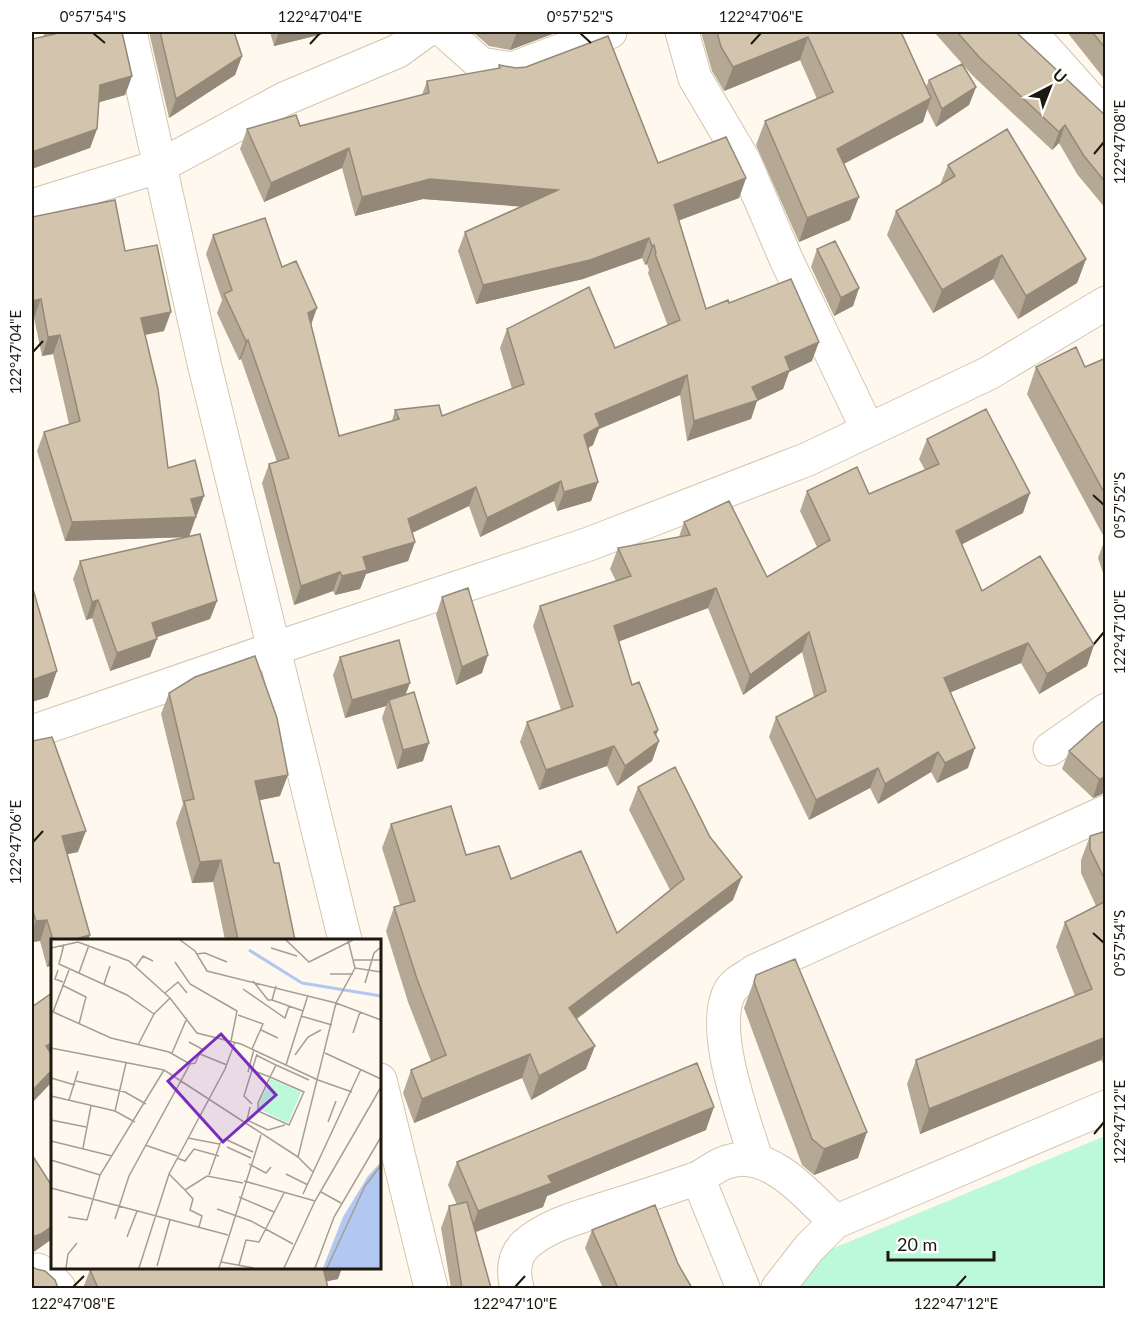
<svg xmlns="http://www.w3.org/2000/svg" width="1137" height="1320" font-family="Lato,sans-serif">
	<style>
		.green { fill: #bbf9da }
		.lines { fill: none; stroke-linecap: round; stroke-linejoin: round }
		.street-casing { stroke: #d5c5ae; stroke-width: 35 }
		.street { stroke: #fff; stroke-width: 33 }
		.wall { fill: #b5a995 }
		.shaded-wall { fill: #948979 }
		.building { fill: #d3c4ad; stroke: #948979; stroke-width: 1.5 }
		.ticks { fill: none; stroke: #1e1910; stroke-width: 2 }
		.inset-river { fill: none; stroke: #b2c7f2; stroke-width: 3 }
		.inset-road { fill: none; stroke: #a49f95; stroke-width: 1.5 }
		.view { fill: #7b2cbf; fill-opacity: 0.15; stroke: #7b2cbf; stroke-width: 3 }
		.inset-edge { fill: none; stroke: #1e1910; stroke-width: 3 }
		.neatline { fill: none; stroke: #1e1910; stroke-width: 2 }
		.ticks-label { font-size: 15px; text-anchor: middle; fill: #1e1910 }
	</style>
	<rect width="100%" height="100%" fill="#fef8ee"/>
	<path class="green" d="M1105,1136V1288H772L766,1276Z"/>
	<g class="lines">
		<defs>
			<path id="street" d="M130,32L204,363L345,940
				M445,32L481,64L512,69L610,32
				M682,32L695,78L744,161L786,259L868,430
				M1030,32L1106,117
				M32,206L160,166L284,99L398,51L424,32
				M32,732L273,649L589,544L808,459L989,373L1106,303
				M1050,749L1106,710
				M380,1080L431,1288
				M756,1159C744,1119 709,1029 730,991C735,982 747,977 755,971L1106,812
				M32,1272L38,1270L50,1278L59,1288
				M517,1288C513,1273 513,1257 525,1245C547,1225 582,1216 610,1207C639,1198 669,1188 698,1178
				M743,1288L698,1178C707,1173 717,1165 727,1162C768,1147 809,1196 835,1222
				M778,1288L809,1248L835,1222L1106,1107"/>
		</defs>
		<use href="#street" class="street-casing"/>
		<use href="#street" class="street"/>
	</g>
	<path class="wall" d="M43,32H122L132,76L125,95L99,102L97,129L90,148L44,36Z
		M149,32H234L242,56L235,75L169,118Z
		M270,32H331L274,46Z
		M473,32H556L555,33L510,50L489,46Z
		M701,32H901L926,87L929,80L976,87L969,105L936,127L927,109L923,122L844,164L850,220L799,242L756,145L765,121L817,99L800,60L724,91L712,71Z
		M934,32H1016L1106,116V209L1077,174L1059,143L1052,150L973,76Z
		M1067,32H1106V81Z
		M499,65L658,163L746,178L739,198L679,220L706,309L729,303L812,361L789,372L783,389L757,401L751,419L687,441L680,395L599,429L593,445L588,448L598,482L591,501L557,511L554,501L480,537L469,506L412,533L415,542L408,561L366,574L360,589L335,595L333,591L294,605L262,483L269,464L277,462L241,359L239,360L217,313L222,300L206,254L213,235L282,267L311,325L339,436L392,421L395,410L442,416L512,389L500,348L507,329L615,348L668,326L648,273L649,270L647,264L645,265L642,258L583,279L476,304L458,251L465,232L521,206L423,199L355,216L342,168L264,202L240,149L247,129L300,126L422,95L427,81L498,69Z
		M948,165L1086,259L1077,283L1018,319L993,279L933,313L887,235L896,211L940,185Z
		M32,217L125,251L164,331L145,335L168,468L197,515H195L189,537L65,541L37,451L44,432L69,424L53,354L42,356L34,318Z
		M817,249L859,288L853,306L834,316L811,267Z
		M1106,358V582L1098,558L1105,539L1027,394L1036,367H1085Z
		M927,439L1023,513L962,544L982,591L1087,666L1039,694L1021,663L951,692L968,768L937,783L931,772L878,804L870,788L809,820L769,737L776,717L814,697L802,652L743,695L708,608L619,641L632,685L658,730L656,735L659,741L652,761L617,786L607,766L539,790L520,742L527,722L561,710L533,626L540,606L616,581L610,569L618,548L679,537L684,522L767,577L817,547L800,511L807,491L869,494L925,470L919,459Z
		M80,561L217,601L210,619L156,637L150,657L110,671L92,618L86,620L73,579Z
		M442,597L482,673L456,685L436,615Z
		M340,657L405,695L423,761L397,769L382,718L386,706L345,718L333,675Z
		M169,693L280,796L259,800L274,863L295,940H225L213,882L192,883L176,823L183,804L161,714Z
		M1106,719V791L1102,794L1093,798L1062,769L1069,751Z
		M32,741L78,852L67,854L52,940V965L47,967L40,941L32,942Z
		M638,787L733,900L577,1019L586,1069L531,1100L522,1078L414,1123L403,1093L411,1070L431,1061L408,1002L386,931L394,907L400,905L382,848L391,824L466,855L617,933L670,890L629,810Z
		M1106,831V1061L1103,1063L1101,1060L920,1134L907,1084L916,1060L1075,996L1056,947L1065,922L1096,906L1081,873V860L1090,836Z
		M756,975L858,1158L814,1175L802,1165L744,1008Z
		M706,1130L547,1196L543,1207L476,1232L491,1288H451L441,1228L449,1206L457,1205L448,1185L457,1162Z
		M592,1230L692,1288H603L585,1248Z
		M90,1270L338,1279L327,1281L328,1288H83Z"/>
	<path class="shaded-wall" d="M279,32H331L274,46Z
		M517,32H556L555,33L510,50Z
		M808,37L800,60L724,91L733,67Z
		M242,56L235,75L169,118L176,99Z
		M132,76L125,95L93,104L100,85Z
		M976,87L969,105L936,127L942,109Z
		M931,98L923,122L828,172L837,149Z
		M1065,125L1059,143L1052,150L1059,132Z
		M97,129L90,148L32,169V152Z
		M349,148L342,168L264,202L271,183Z
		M746,178L739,198L667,225L674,205Z
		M430,179L558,190L551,209L423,199L355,216L362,197Z
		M859,197L850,220L799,242L807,218Z
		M649,238L642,258L583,279L476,304L483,285Z
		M654,245L647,264L645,265L652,246Z
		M1002,255L993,279L933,313L942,290Z
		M1086,259L1077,283L1018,319L1026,296Z
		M859,288L853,306L834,316L841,298Z
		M41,299L34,318H32V301Z
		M317,308L310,328L308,313Z
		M171,312L164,331L134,337L141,318Z
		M60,335L53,354L42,356L48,337Z
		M248,340L241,359L239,360L246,341Z
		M819,342L812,361L789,372L783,389L757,401L751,419L687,441L694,421L752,387L785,357Z
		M687,375L680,395L599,429L593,445L577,455L584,435L595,414Z
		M561,481L554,501L480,537L487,518Z
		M598,482L591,501L557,511L564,492Z
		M476,487L469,506L401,538L408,519Z
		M1030,493L1023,513L949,551L956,531Z
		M204,496L197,515L185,518L196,517L189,537L65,541L72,522L191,499Z
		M415,542L408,561L366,574L360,589L335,595L342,576L363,557Z
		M340,572L333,591L294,605L301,586Z
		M716,588L708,608L607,646L614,626Z
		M98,600L92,618L86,620L92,602Z
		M217,601L210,619L146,641L152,623Z
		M809,632L802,652L743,695L750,675Z
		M157,639L150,657L110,671L117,653Z
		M1028,643L1021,663L937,698L944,678Z
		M1094,645L1087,666L1039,694L1047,674Z
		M488,655L482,673L456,685L462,667Z
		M57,671L48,697L32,702V680Z
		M410,683L403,701L389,700L386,706L345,718L352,700Z
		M658,730L652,746L659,741L652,761L617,786L625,766L654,732Z
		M429,743L423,761L397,769L403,750Z
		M614,746L607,766L539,790L546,770Z
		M975,748L968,768L937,783L945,763Z
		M938,752L931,772L878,804L885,784Z
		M878,768L870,788L809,820L816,800Z
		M288,775L280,796L247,803L255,781Z
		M1106,777V791L1102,794L1093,798L1099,779Z
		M86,831L78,852L54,857L62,836Z
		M221,860L213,882L192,883L200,862Z
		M742,877L733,900L560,1031L569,1008Z
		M47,920L40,941L32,942V932L36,921Z
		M90,935L88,940H72Z
		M52,951V965L47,967Z
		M1106,1037V1048L1101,1060L920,1134L929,1109Z
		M52,1043V1057L46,1046Z
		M595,1046L586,1069L531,1100L539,1076Z
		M530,1054L522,1078L414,1123L422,1099Z
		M52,1070V1082L32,1103V1091Z
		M714,1107L706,1130L547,1196L543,1207L470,1234L478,1211L548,1176Z
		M867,1132L858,1158L814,1175L824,1149Z
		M52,1226V1239L34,1252L32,1253V1237Z
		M319,1268H342L338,1279L314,1284Z"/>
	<path class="building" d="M54,32H122L132,76L100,85L97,129L32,152V39L55,34Z
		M160,32H234L242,56L176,99Z
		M717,32H901L931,98L837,149L859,197L807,218L765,121L833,92L808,37L733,67L721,47Z
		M957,32H1016L1106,116V183L1084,156L1065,125L1059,132L980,58Z
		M1092,32H1106V49Z
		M608,36L658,163L726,137L746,178L674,205L706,309L728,300L729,303L791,279L819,342L785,357L790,370L752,387L758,400L694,421L687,375L595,414L600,426L584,435L598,482L564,492L561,481L487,518L476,487L408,519L415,542L363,557L367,570L342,576L340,572L301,586L269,464L289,458L248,340L246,341L224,294L232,290L213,235L265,218L282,267L296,261L317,308L308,313L339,436L399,419L395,410L439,405L442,416L524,384L507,329L589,287L615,348L680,320L655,254L656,253L654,245L652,246L649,238L590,260L483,285L465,232L558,190L430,179L362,197L349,148L271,183L247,129L296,115L300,126L429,93L427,81L500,68L499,65L516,68L526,67Z
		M962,64L976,87L942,109L929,80Z
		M1007,129L1086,259L1026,296L1002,255L942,290L896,211L955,176L948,165Z
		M115,200L125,251L157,245L171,312L141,318L158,389L168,468L195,460L204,496L191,499L196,517L72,522L44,432L80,421L60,335L48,337L41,299L32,301V217Z
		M835,241L859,288L841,298L817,249Z
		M1076,347L1085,367L1106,358V496L1036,367Z
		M986,409L1030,493L956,531L982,591L1040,556L1094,645L1047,674L1028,643L944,678L975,748L945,763L938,752L885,784L878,768L816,800L776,717L826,691L809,632L750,675L716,588L614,626L632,685L639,682L658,730L654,732L659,741L625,766L614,746L546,770L527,722L573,706L540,606L631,576L618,548L690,535L684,522L729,501L767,577L830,540L807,491L857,467L869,494L939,464L927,439Z
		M200,534L217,601L152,623L157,639L117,653L98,600L92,602L80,561Z
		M32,586L57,671L32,680Z
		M468,588L488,655L462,667L442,597Z
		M399,640L410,683L352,700L340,657Z
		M255,656L277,718L288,775L255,781L274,863H279L295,940H238L221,860L200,862L184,801L194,799L169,693L195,677Z
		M414,692L429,743L403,750L389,700Z
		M1106,719V777L1099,779L1069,751L1096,727Z
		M52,737L86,831L62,836L90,935L72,940H53L47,920L36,921L32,908V741Z
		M675,767L710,837L742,877L569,1008L595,1046L539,1076L530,1054L422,1099L411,1070L446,1055L417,979L394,907L415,901L391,824L451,806L466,855L499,846L511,879L581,851L617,933L684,879L638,787Z
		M1106,831V882L1090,849V836Z
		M1106,901V1037L929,1109L916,1060L1092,989L1065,922Z
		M795,959L867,1132L824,1149L812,1139L754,982L756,975Z
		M52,993V1043L46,1046L52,1055V1070L32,1091V1007Z
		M697,1063L714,1107L548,1176L552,1183L478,1211L457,1162Z
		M32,1155L52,1186V1226L41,1234L32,1237Z
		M467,1202L491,1288H462L449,1206Z
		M655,1205L678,1264L692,1288H618L592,1230Z
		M32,1266L36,1269L45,1271L55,1280L58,1288H32Z
		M94,1268H323L328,1288H98L90,1270Z"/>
	<path class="ticks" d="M93,33L105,43M580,33L591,43M310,44L320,33M751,44L761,33M1094,154L1104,142M33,352L43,341M1093,495L1104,505M1094,644L1104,632M33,842L43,831M1093,933L1104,943M1094,1134L1104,1122M73,1287L84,1276M515,1287L525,1276M956,1287L966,1276"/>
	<g transform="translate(51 939)">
		<rect width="330" height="330" fill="#fef8ee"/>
		<path d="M220,140L250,153L237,184L206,169Z" fill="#bbf9da"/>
		<path d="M330,223V329H272L292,278L317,237Z" fill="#b2c7f2"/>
		<path class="inset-river" d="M198,11L251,44M251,44L330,57"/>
		<path class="inset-road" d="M129,1L144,12L156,32L285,64L330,81M235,1L258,23L302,1M13,5L8,25L76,56L103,75M0,9L27,3L78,22L119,59L146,94L190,105L267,141M220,9L246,17M145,15L154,14L176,23M303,21H330M124,23L139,45L186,72L180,102M85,27L92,17L102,22M304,29L330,33M7,31L4,40L12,43M28,34L38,6M279,35H302M202,42L217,61H221L225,47M314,44L323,14L330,8M53,45L59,27M11,46L35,58L28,85M192,50L234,79L238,67M114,54L127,43L136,54M221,61L252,72M0,72L60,99L118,113L139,125L78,237L64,280M2,73L18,31M187,76L212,85L201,110M250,77L281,86M210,91L227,99M302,94L309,73M138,103L151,110L144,124L139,125M87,106L103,75L119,59M0,109L113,131L247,218M121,114L136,79M274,114L330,140M149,115L176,126M244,116L257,98L270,91M225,126L258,141M235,126L257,56M203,132L219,138L253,153L238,186L207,172V164L219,138L225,126L205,116M197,133L203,110M0,139L24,146M267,141L301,153M25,142L74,153L95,165M0,157L64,172L84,183M18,161L27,132M201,165L193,157L206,115M199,168L196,181L217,191L234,186M64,172L75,124M0,181L35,188M277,183L285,162M137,199L168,205L174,200L202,213M0,202L61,217M94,206L126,217M176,208L200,219M32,209L40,167M126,219L134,222L143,210L168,217M0,221L49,236M198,225L215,234L220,228M262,233L247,218L285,64L304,29L297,1M118,235L134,251L156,237L192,244M235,235L257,246M158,236L169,205M193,242L264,262M0,249L177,296M134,251L142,260L139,271L151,277L148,288M270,253L290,264M252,255L310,130M188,258L223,273M166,270L200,282L242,305M17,278L36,281L49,236L113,131M76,298L86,272M170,323L203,329M188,326L195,301L208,303L233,254M106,327L119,281M15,329L17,315L26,304M88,329L118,235L174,130L184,103M168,329L210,196M233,329L264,262L330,148M264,329L283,278L330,198M276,329L314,247L330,226"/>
		<path class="view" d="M170,95L225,156L172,203L117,142Z"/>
		<rect width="330" height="330" class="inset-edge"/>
	</g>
	<rect width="1137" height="1320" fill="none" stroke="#ffffff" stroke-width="66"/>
	<g transform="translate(1050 87) rotate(42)" stroke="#ffffff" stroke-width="4.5" paint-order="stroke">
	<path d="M0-4.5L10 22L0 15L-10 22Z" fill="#1e1910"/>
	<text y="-9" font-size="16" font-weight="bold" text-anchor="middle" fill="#1e1910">U</text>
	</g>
	<path d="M888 1251v9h106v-9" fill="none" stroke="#1e1910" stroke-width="3"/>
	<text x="897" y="1251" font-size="18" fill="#1e1910" stroke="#ffffff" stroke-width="4.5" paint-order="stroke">20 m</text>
	<rect x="33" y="33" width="1071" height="1254" class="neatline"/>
	<g class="ticks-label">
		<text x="93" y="22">0°57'54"S</text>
		<text x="320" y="22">122°47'04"E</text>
		<text x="580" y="22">0°57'52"S</text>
		<text x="761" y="22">122°47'06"E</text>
		<text transform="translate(1120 142) rotate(-90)" y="5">122°47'08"E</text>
		<text transform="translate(16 352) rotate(-90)" y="5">122°47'04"E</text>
		<text transform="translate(1120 505) rotate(-90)" y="5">0°57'52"S</text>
		<text transform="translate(1120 632) rotate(-90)" y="5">122°47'10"E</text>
		<text transform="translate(16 842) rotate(-90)" y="5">122°47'06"E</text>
		<text transform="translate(1120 943) rotate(-90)" y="5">0°57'54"S</text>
		<text transform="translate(1120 1122) rotate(-90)" y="5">122°47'12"E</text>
		<text x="73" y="1309">122°47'08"E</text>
		<text x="515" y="1309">122°47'10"E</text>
		<text x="956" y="1309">122°47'12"E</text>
	</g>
</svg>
